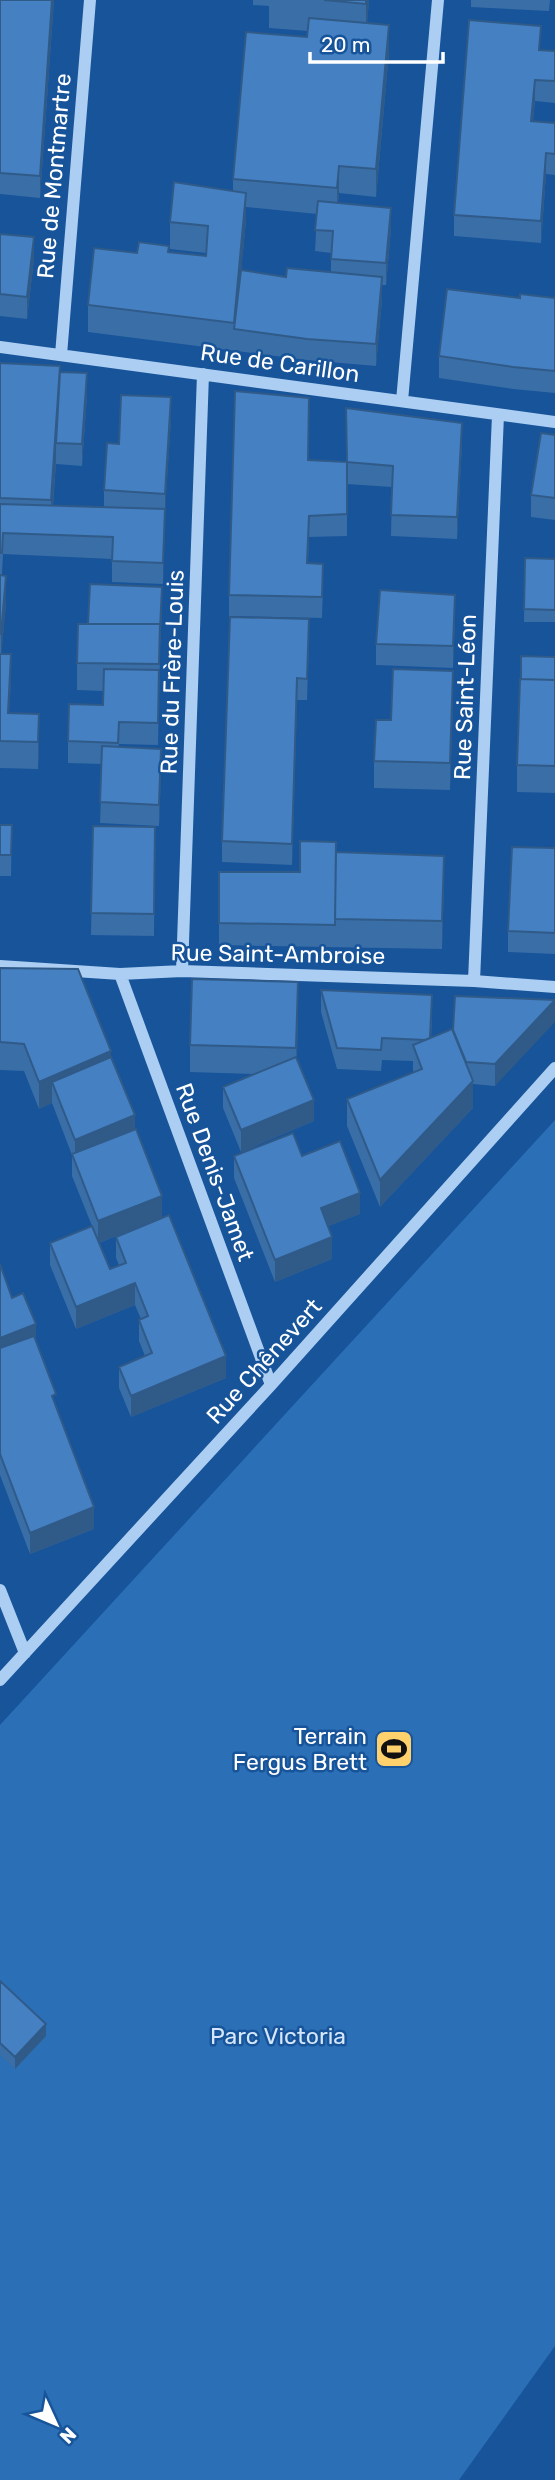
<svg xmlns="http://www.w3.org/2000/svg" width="555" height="2480" font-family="Rubik,sans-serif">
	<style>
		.green { fill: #2b6fb7 }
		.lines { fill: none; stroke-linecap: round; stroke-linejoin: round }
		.minor { stroke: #accef2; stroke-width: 12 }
		.wall { fill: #3a6ea7; fill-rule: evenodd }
		.shaded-wall { fill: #305a88 }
		.building { fill: #4480c2; stroke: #305a88; stroke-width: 2 }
		.labels { text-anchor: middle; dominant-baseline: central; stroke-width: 5; stroke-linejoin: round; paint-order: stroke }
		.street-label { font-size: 23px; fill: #fff; stroke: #17549a }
		.poi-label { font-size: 23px; fill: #fff; stroke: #17549a; text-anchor: end }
		.park-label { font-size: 23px; fill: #d4e7fc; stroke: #17549a }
	</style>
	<rect width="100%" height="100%" fill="#17549a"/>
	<path class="green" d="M555,1120V2346L459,2480H0V1725Z"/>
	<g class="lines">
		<path class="minor" d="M0,347L555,422
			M61,355L90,0
			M402,401L438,0
			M0,966L120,974L182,971L474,981L555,987
			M182,971L203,374
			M120,974L271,1385
			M474,981L498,415
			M0,1590L25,1653
			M0,1680L271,1385L555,1068"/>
	</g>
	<path class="wall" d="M0,0H54L40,198L0,194Z
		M253,0H369L367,23L389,52L376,197L339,193L338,203L391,229L386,285H382V299L376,366L307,360L88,332V305L137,253L169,252L206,256V253L170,249V222L233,191V179L307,37L308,31L269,28V6L253,5ZM246,207L317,214L315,251L331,253V272L286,277L241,271L246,220Z
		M471,0H550L549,11L471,7Z
		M541,50L555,51V103L535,101L533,121L555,123V175L546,174L541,243L454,236V215Z
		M0,234L34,259L27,319L0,316Z
		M520,298H555V393L513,389L439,378V356Z
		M0,363L60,372L87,395L82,466L56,464V462L53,506L104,507V490L119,444L171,419L165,509L163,584L112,582V559L3,554L2,574H0Z
		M555,435V520L531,517V495Z
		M462,444L457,539L391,536L392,487L347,484V536L309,537L308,563L323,585L322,618L229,616V595L308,460L347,462Z
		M525,558L555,559V622H524Z
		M0,575L6,603L1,654L11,681L9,713L39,741L38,769L0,768Z
		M162,609L160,650L158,745L119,744L118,747L161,771L159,826L100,823L102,764L68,763V741L103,705L104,691L77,690V663L88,624Z
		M455,616L453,668L376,665V644Z
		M309,641L307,700H297L292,865L222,862V841Z
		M555,657V793L517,792V765Z
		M453,698L450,790L374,788V761Z
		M0,825H12L11,876H0Z
		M93,826L155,827L154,936L91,935Z
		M555,848V954L508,952V931Z
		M336,852L444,883L442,949L219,945V872H300Z
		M0,968L111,1057L162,1218L226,1378L131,1417L119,1388V1367L145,1356L139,1341V1320L141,1319L135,1305L76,1329L50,1265V1243L92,1226L72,1176V1155L52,1103L39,1109L24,1071L0,1070ZM155,1220L116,1237V1258L119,1265L110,1269L99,1243Z
		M321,990L432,1017L431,1038L555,1000L495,1086L473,1084V1108L380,1207L347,1126V1099L413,1073V1061L382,1060L381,1071L337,1069L321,1012Z
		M298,1009L297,1059L314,1121L241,1152L223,1108V1087L253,1074L190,1072V1045Z
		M234,1156H302L360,1214L328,1226L332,1259L275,1282L234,1178Z
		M0,1264L12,1298L36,1342L94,1529L30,1554L0,1475Z
		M0,1981L46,2036L15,2069L0,2055Z"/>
	<path class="shaded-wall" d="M52,0H54L40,198V176Z
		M366,0H369L366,36Z
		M389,25V52L376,197V169Z
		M535,80V101L531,142V121Z
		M546,153V174L541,243V221Z
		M339,166V193L337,216V188Z
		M246,193V220L236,329H234V323Z
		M391,208V229L386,285V263Z
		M34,237V259L27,319V297Z
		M382,277V299L376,366V344Z
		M60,366L56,443V462L51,527V500Z
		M87,373V395L82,466V444Z
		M171,397V419L165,515V494Z
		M462,423V444L457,539V517Z
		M165,509V531L163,584V563Z
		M6,576V603L1,661V634Z
		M162,587V609L160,650V629Z
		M455,595V616L453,668V646Z
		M11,654V681L8,740V713Z
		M453,671V698L450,790V763Z
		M297,678V700L292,865V844Z
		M39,714V741L38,769V742Z
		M161,749V771L159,826V805Z
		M444,856V883L442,949V921Z
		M298,982V1009L296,1076V1048Z
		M555,1000V1022L495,1086V1064Z
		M111,1051V1079L52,1082V1103L39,1109V1082Z
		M473,1081V1108L380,1207V1180Z
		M314,1100V1121L241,1152V1130Z
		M135,1115V1137L75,1161V1140Z
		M360,1193V1214L321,1229V1208Z
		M162,1196V1218L98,1243V1221Z
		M332,1237V1259L275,1282V1260Z
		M135,1283V1305L76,1329V1307Z
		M36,1324V1345L0,1360V1338Z
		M226,1356V1378L131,1417V1396Z
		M94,1507V1529L30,1554V1533Z
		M46,2024V2036L15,2069V2057Z"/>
	<path class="building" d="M0,0H52L40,176L0,173Z
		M324,0H366V4Z
		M309,18L389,25L376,169L339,166L337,188L233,179L246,32L307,37Z
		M469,20L541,26L539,50L555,51V81L535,80L531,121L555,123V154L546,153L541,221L454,215Z
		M174,182L246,193L234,323L88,305L94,248L137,253L139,242L169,246L168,252L206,256L208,226L170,222Z
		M318,201L391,208L386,263L331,259L333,231L315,230Z
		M0,234L34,237L27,297L0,294Z
		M287,268L382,277L376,344L307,339L234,329L241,270L286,277Z
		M447,289L520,298V294L555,298V371L513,367L439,356Z
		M0,363L60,366L51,500L0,498Z
		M60,372L87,373L82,444L56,443Z
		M235,391L309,398L308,460L347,462L346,408L462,423L457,517L391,515L393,466L347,462V514L309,516L307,563L323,564L322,597L229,595Z
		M121,395L171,397L165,494L104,490L107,443L119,444Z
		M541,433L555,435V498L531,495Z
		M0,504L165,509L163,563L112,561L113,537L3,533L2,553H0Z
		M525,558L555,559V610L524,609Z
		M0,575L6,576L1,634H0Z
		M90,584L162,587L160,629V624H88Z
		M380,590L455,595L453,646L376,644Z
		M230,617L309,619L307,679L297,678L292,844L222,841Z
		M78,624H160L159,664L77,663Z
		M0,654H11L8,713L39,714L38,742L0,741Z
		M521,656L555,657V680L521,679Z
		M104,669L159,670L158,723L119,722L118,743L68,741L69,704L103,705Z
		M393,669L453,671L450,763L374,761L376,720H391Z
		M520,679L555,680V766L517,765Z
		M102,746L161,749L159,805L100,802Z
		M0,825H12L11,855H0Z
		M93,826L155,827L154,914L91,913Z
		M300,841L336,842L335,925L219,923V872H300Z
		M512,847L555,848V933L508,931Z
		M336,852L444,856L442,921L335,919Z
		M0,968L78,969L111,1051L39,1082L24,1044L0,1042Z
		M192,979L298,982L296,1048L190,1045Z
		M321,990L432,995L430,1038L425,1040L382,1038L381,1050L337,1048Z
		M455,996L555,1000L495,1064L466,1062L453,1030Z
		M452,1029L473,1081L380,1180L347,1099L422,1069L413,1045Z
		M111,1057L135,1115L75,1140L52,1082Z
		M296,1057L314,1100L241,1130L223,1087Z
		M136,1129L162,1196L98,1221L72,1154Z
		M293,1133L302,1156L340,1141L360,1193L321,1208L332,1237L275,1260L234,1156Z
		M169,1215L226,1356L131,1396L119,1367L152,1353L139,1320L148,1316L135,1283L76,1307L50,1243L92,1226L110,1269L126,1263L116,1237Z
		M0,1264L12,1298L23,1293L36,1324L0,1338Z
		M34,1336L56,1394L52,1396L94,1507L30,1533L0,1454V1348Z
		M0,1981L46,2024L15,2057L0,2043Z"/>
	<defs>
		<symbol id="stadium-square" viewBox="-11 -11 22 22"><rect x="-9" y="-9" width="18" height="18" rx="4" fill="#ffd16d" stroke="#17549a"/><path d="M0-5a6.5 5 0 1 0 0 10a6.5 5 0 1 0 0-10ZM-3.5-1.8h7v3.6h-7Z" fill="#111"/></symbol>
	</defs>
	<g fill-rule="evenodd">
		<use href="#stadium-square" x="372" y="1727" width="44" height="44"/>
	</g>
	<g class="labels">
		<g class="street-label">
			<text transform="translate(54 176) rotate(-85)">Rue de Montmartre</text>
			<text transform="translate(280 363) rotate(8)">Rue de Carillon</text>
			<text transform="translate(172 672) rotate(-88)">Rue du Frère-Louis</text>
			<text transform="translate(465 697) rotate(-88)">Rue Saint-Léon</text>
			<text transform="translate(278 954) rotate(1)">Rue Saint-Ambroise</text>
			<text transform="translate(215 1172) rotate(70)">Rue Denis-Jamet</text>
			<text transform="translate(264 1361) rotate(-48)">Rue Chênevert</text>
		</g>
		<g class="poi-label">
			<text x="367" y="1736">Terrain<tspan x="367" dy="26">Fergus Brett</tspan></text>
		</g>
		<g class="park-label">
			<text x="278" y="2036">Parc Victoria</text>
		</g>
	</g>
	<g transform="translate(56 2424) rotate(134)" stroke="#17549a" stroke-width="5" paint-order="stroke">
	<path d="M0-5L12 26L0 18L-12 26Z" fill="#ffffff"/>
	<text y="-10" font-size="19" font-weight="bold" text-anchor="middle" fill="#ffffff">N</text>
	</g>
	<path d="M310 52v10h133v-10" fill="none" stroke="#ffffff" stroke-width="3.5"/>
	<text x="321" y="52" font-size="21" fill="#ffffff" stroke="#17549a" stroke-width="5" paint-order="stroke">20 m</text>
</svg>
